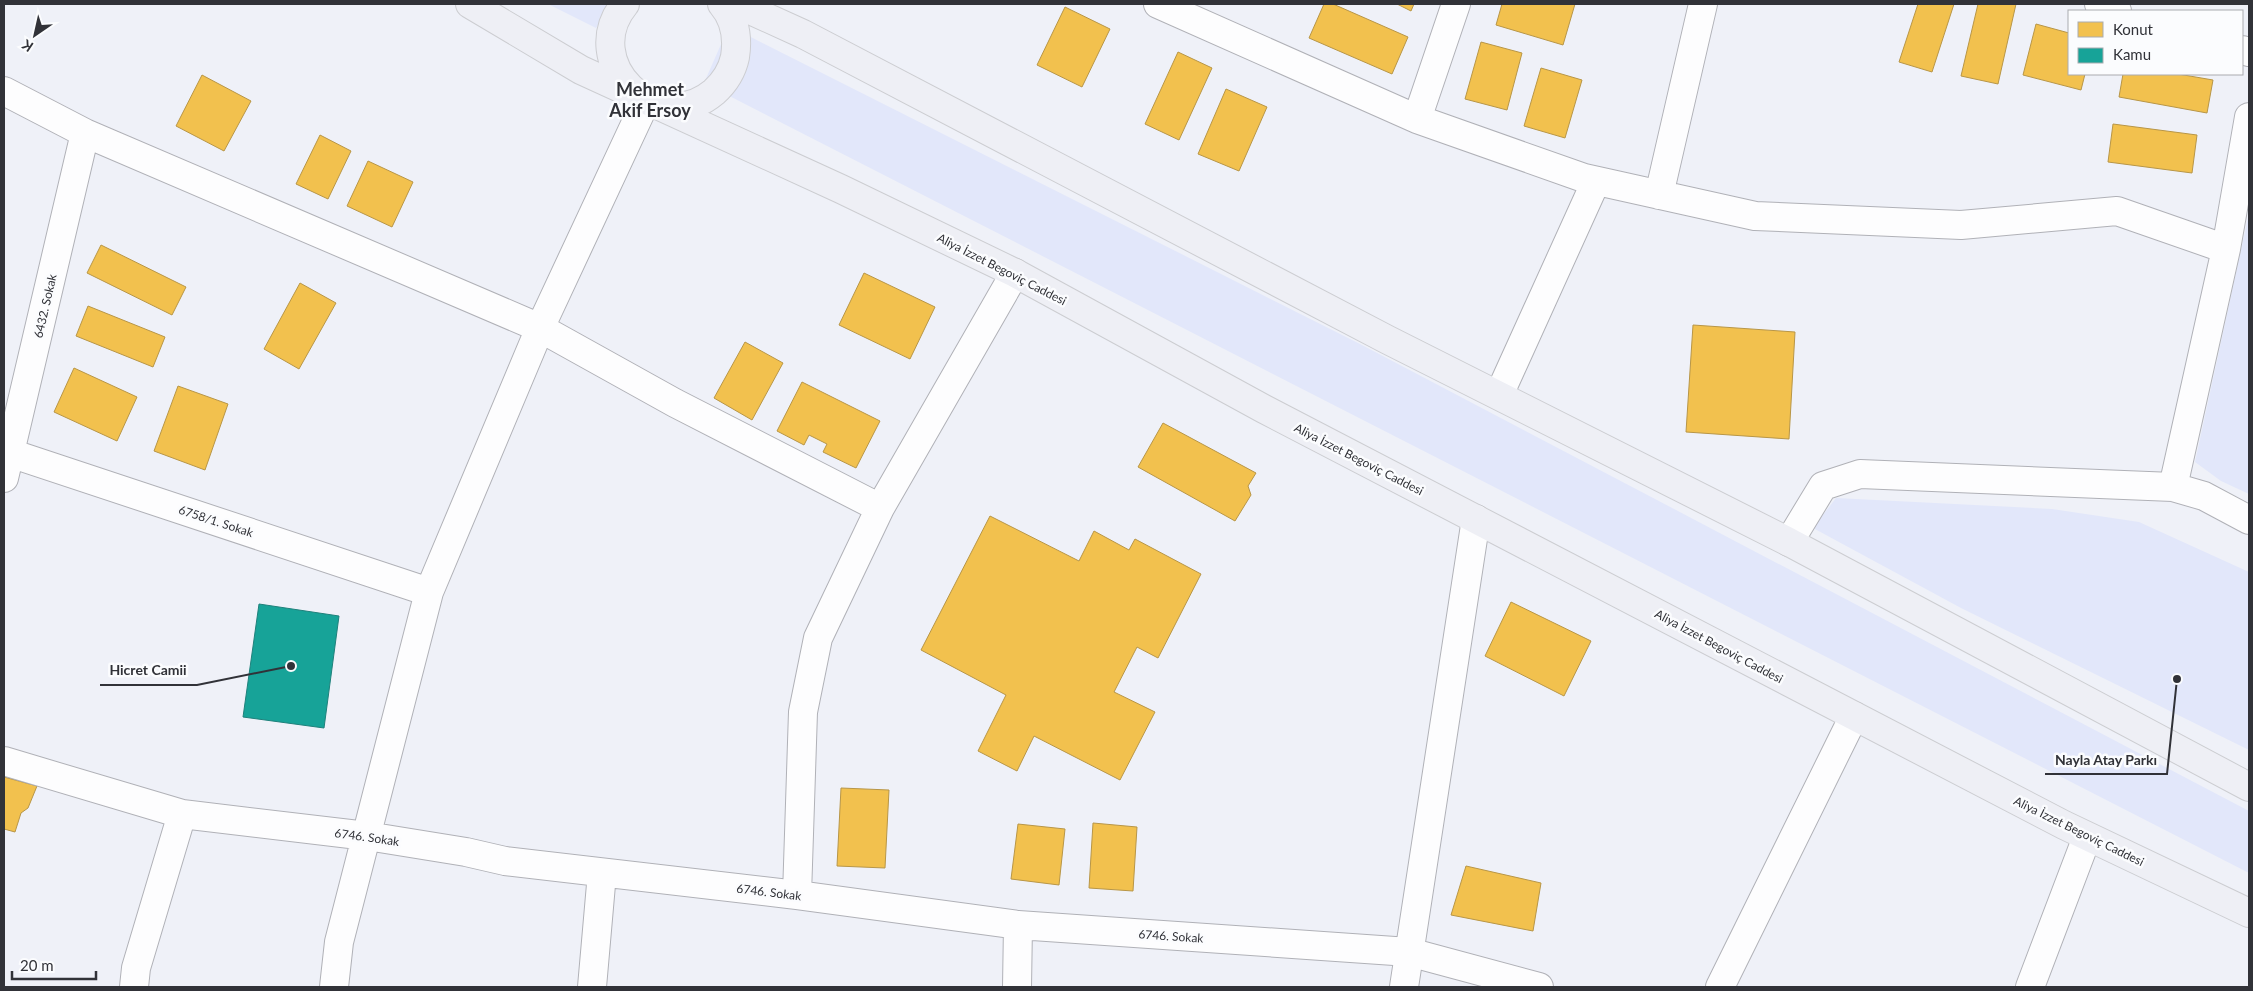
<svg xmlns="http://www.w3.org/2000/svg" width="2253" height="991" font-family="Lato,sans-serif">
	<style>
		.green { fill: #e2e7fa }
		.homes { fill: #f2c14e; stroke: #b89647 }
		.public { fill: #17a398; stroke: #1f817b }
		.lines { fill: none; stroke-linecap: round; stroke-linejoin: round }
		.minor-casing { stroke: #b0b1b7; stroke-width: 30 }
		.major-casing { stroke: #cccdd1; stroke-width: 30 }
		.minor { stroke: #fdfdfe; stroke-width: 28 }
		.major { stroke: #eeeff5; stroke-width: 28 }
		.labels { text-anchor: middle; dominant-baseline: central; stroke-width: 5; stroke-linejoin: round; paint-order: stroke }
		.street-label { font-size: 12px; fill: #313238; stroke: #fbfcfe }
		.district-label { font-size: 18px; font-weight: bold; fill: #313238; stroke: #fbfcfe }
		.leader { fill: none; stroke: #313238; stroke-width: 2 }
		.callout-dot { fill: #313238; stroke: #fbfcfe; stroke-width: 2 }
		.callout-label { font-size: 14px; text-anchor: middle; font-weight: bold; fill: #313238; stroke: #fbfcfe; stroke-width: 5; stroke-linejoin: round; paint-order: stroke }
	</style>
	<rect width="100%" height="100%" fill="#eff1f8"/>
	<path class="green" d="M548,4H612L596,28Z
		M729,26L1360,344L2249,811V873L704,83Z
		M2249,213V494L2221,481L2195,462Z
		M1836,498L2052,509L2139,522L2249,572V750L1961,608L1813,528Z"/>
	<path class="homes" d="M1324,4H1333L1408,37L1392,74L1309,38Z
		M1397,4H1414L1411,11Z
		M1502,4H1575L1563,45L1496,25Z
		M1918,4H1954L1932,72L1899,62Z
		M1978,4H2016L1998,84L1961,76Z
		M1065,7L1110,29L1082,87L1037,65Z
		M2036,24L2069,33V74H2085L2081,90L2023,75Z
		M1481,42L1522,53L1507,110L1465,99Z
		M1178,52L1212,68L1179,140L1145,124Z
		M1541,68L1582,80L1565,138L1524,126Z
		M2123,74H2178L2213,80L2207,113L2119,97Z
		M202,75L251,101L224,151L176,126Z
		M1226,89L1267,107L1239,171L1198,154Z
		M2113,124L2197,135L2192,173L2108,162Z
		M320,135L351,151L328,199L296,184Z
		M368,161L413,182L392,227L347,206Z
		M101,245L186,287L172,315L87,273Z
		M864,273L935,307L910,359L839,325Z
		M300,283L336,303L299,369L264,349Z
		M88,306L165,337L153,367L76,336Z
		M1693,325L1795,332L1789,439L1686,432Z
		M745,342L783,363L752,420L714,398Z
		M74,368L137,397L117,441L54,412Z
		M802,382L880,421L856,468L823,452L827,444L809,435L804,445L777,431Z
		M178,386L228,404L205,470L154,451Z
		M1163,423L1256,473L1248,486L1251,495L1235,521L1138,467Z
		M990,516L1079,561L1094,531L1129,550L1135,539L1201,574L1158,658L1137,647L1114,692L1155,712L1120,780L1034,736L1017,771L978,751L1006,695L921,650Z
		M1511,602L1591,641L1564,696L1485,656Z
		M4,777L37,786L28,808L21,813L15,832L4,829Z
		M841,788L889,790L885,868L837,866Z
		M1093,823L1137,827L1133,891L1089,888Z
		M1018,824L1065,829L1059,885L1011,879Z
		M1466,866L1541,883L1533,931L1451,915Z"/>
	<path class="public" d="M259,604L339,616L324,728L243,717Z"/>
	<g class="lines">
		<defs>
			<path id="minor" d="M1158,4L1417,119L1456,4
				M2099,4L2117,11
				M2242,50L2249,52
				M4,91L85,133L540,328L675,403L880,508
				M1417,119L1584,178L1755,216L1961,225L2117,211L2226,249
				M1659,195L1703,4
				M1499,395L1596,181
				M4,451L429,592
				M4,478L85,133
				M2173,487L2226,249L2249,117
				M1789,542L1823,486L1860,474L2173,487L2204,496L2249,520
				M4,761L182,814L367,836L466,852L505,861L797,895L1018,925L1409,952L1539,987
				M797,895L803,712L818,638L880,508L1015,273
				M134,987L136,968L182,814
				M334,987L339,942L429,592L540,328L646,101
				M592,987L602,873
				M1017,987L1018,925
				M1404,987L1476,519
				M1720,987L1854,716
				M2030,987L2087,837"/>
			<path id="major" d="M470,4L581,70L841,189L1015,273L1264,409L2064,825L2249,913
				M625,4C577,62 657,140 714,92C724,83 732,71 735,57C738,38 735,19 722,4
				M737,4L803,34L1388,340L1789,542L2249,787"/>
		</defs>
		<use href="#minor" class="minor-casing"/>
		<use href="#major" class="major-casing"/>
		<use href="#minor" class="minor"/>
		<use href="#major" class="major"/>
	</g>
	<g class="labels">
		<g class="street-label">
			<text transform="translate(1002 269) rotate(27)">Aliya İzzet Begoviç Caddesi</text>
			<text transform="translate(45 306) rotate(-77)">6432. Sokak</text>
			<text transform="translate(1359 459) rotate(27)">Aliya İzzet Begoviç Caddesi</text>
			<text transform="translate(216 521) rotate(18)">6758/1. Sokak</text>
			<text transform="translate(1719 646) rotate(28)">Aliya İzzet Begoviç Caddesi</text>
			<text transform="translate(2079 831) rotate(26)">Aliya İzzet Begoviç Caddesi</text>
			<text transform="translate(367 837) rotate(8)">6746. Sokak</text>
			<text transform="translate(769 892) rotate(7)">6746. Sokak</text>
			<text transform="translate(1171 936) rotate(4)">6746. Sokak</text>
		</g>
		<g class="district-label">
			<text x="650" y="89">Mehmet<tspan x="650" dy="21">Akif Ersoy</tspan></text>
		</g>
	</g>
	<path class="leader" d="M291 666L197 685H100M2177 679L2167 774H2045"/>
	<g class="callout-dot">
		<circle cx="291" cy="666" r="5"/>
		<circle cx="2177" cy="679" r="5"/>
	</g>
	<g class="callout-label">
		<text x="148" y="675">Hicret Camii</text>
		<text x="2106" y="765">Nayla Atay Parkı</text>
	</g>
	<rect width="2253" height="991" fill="none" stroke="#313238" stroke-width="10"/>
	<rect x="2068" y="10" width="175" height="65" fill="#fbfcfe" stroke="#aaabaf"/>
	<rect x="2078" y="22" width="25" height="15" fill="#f2c14e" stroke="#aaabaf"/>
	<text x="2113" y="35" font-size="15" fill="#313238">Konut</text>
	<rect x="2078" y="48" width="25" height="15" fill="#17a398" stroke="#aaabaf"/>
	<text x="2113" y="60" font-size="15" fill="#313238">Kamu</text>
	<g transform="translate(35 35) rotate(214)" stroke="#fbfcfe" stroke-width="4" paint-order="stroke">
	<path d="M0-4L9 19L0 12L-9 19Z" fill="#313238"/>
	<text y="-8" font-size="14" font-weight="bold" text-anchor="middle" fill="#313238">K</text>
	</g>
	<path d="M12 971v8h84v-8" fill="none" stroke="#313238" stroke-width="2.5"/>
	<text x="20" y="971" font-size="15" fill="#313238" stroke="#fbfcfe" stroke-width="4" paint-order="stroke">20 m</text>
</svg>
